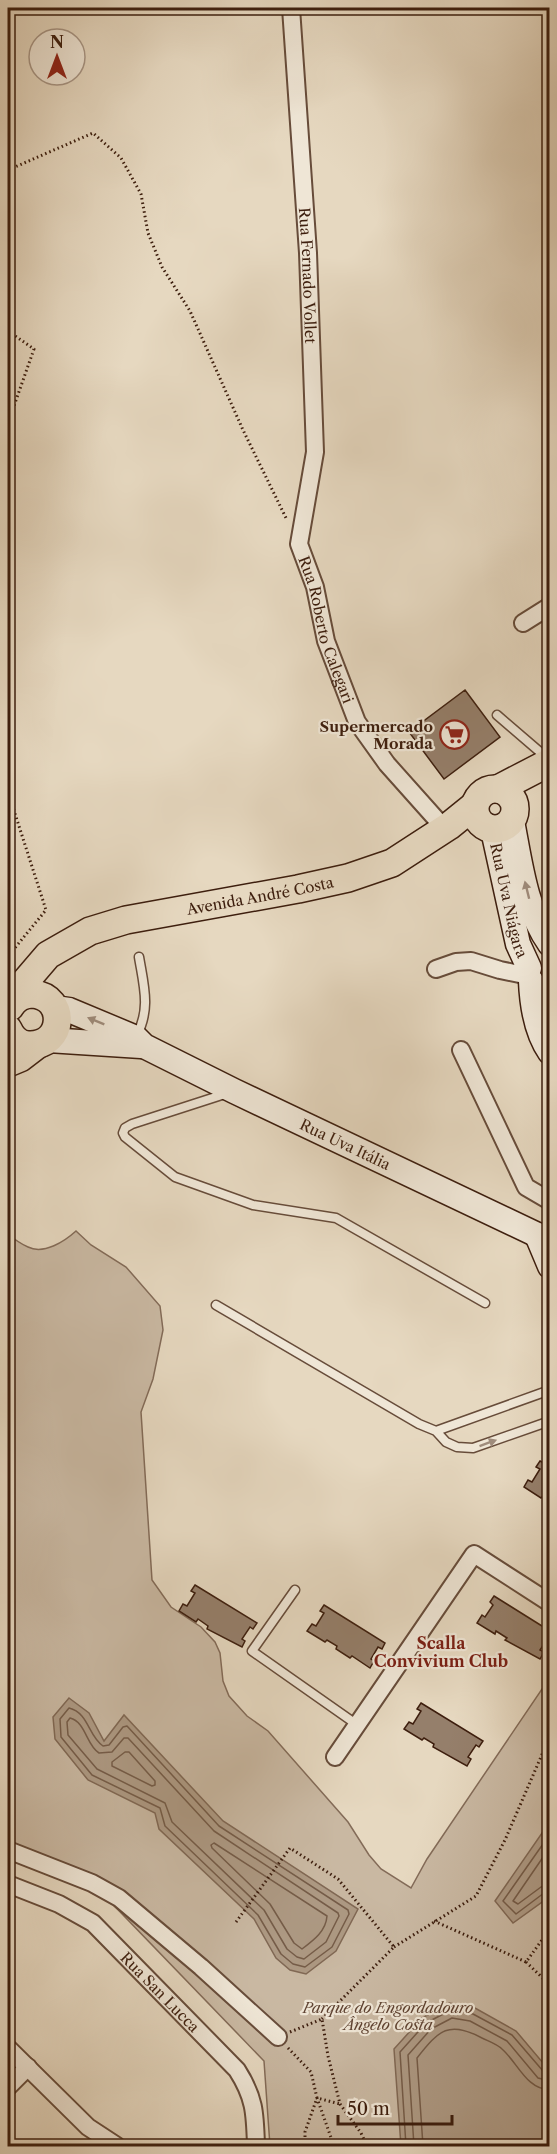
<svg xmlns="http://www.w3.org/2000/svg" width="557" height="2154" font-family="'Libre Caslon Text',serif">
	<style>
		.green { fill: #c9b8a2; stroke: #836b58; stroke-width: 1.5 }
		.water { fill: #ad9983; stroke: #806854; stroke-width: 1.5 }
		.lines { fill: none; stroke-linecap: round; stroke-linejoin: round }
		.shore { stroke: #755c48; stroke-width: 1.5 }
		.building { fill: #957f6b; stroke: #3d1e0e; stroke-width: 1.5 }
		.lane-casing { stroke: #674c3a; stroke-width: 11 }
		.street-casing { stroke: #674c3a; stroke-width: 20 }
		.secondary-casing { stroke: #3d1e0e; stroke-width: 27 }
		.primary-casing { stroke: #3d1e0e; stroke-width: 30 }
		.path { stroke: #3d1e0e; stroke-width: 3; stroke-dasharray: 1.5 3; stroke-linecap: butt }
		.lane { stroke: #efe6d6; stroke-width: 8 }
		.street { stroke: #efe6d6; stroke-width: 16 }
		.secondary { stroke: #efe6d6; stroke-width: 24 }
		.primary { stroke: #e6d8c0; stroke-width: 27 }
		.oneway { fill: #9f8c7c }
		.labels { text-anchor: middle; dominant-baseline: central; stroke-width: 4.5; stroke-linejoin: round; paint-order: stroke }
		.street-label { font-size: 15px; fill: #3d1e0e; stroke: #efe6d6 }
		.poi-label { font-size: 15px; font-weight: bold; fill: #3d1e0e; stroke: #efe6d6; text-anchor: end }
		.park-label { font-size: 15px; font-style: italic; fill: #604433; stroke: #efe6d6 }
		.neighbourhood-label { font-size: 16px; font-weight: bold; fill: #7a1f14; stroke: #efe6d6 }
	</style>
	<rect width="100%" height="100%" fill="#e6d8c0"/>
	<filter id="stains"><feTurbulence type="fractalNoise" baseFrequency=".00333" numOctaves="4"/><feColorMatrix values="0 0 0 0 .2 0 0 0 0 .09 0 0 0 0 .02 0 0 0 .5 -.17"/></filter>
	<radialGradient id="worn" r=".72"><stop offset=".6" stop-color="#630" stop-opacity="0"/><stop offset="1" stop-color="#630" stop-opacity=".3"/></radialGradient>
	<path class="green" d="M76,1231L91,1245L126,1267L160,1306L163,1330L153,1379L141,1412L152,1580L171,1607L201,1627L215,1642L220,1653L223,1681L229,1696L247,1716L268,1731L348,1822L369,1855L381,1869L411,1888L427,1859L542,1689L549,1684V2146H270L264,2061L97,1888L8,1852V1234C14,1239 21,1244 28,1247C44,1255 65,1241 76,1231Z"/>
	<path class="water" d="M69,1698L89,1713L104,1741L124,1715L223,1821L358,1909L336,1951L306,1974L290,1970L276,1958L254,1919L159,1829L155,1813L88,1780L55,1739L53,1717Z
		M549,1823V1897L513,1923L495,1901Z
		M449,2003L475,2008L516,2031L549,2070V2146H401L394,2049L422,2018Z"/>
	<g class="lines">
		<path class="shore" d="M69,1708C89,1713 88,1736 103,1746L109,1745L123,1727L127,1726L219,1826L348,1910L349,1914L332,1947L305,1967L293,1964L281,1954L258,1915L165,1826L160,1808L92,1775L61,1737L60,1719Z
			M70,1718C86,1722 86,1745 99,1753L112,1752L124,1738H128L214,1831L338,1913L339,1916L326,1942L304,1959L297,1957L287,1949L264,1910L172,1822L165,1803L97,1769L68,1735L67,1722Z
			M125,1752H129L155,1781V1785L152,1786L112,1766V1762Z
			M550,1834L503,1901L516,1914L544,1893L550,1892
			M214,1843L327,1916C326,1931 314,1940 302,1949L294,1943L270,1904L212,1848L211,1845Z
			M550,1847L513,1901L518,1904L541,1887L550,1885
			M406,2146L400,2052L426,2023L451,2010L473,2014L512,2035L543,2071L550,2074
			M414,2146L408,2055L431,2029L452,2018L470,2021L507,2041L538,2078L550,2081
			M423,2146L417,2058C439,2030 449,2020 482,2038C488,2041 497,2044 502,2049C518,2063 526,2089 550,2090"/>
	</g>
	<path class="building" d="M465,690L500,737L444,779L409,732Z
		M540,1461L550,1466V1500L543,1496L541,1498L524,1487L528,1480L532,1482L540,1469L536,1467Z
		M195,1585L257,1623L253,1629L250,1627L242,1639L245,1641L242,1647L207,1629L208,1626L198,1619L196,1622L179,1611L183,1604L187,1606L195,1593L191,1591Z
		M494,1596L550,1631V1639L548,1638L540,1650L544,1652L540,1659L505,1640L507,1638L496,1631L495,1634L477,1623L482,1615L485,1617L493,1605L490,1602Z
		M324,1605L385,1643L382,1649L378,1647L371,1659L374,1661L370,1668L352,1656L350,1658L336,1649L337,1646L327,1640L325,1642L307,1631L312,1624L316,1626L324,1613L320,1611Z
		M421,1703L483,1741L479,1747L476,1745L468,1757L471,1759L467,1766L433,1747L434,1744L424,1738L422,1740L404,1729L409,1722L413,1724L421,1711L417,1709Z"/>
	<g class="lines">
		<defs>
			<path id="lane" d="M497,715L547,758
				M136,1037C151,1009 144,987 139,957
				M228,1093L132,1124L125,1128L123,1133L125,1137L175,1177L253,1205L336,1218L485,1303
				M216,1305L419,1424L436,1431L446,1442L457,1447L473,1448L550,1421
				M436,1431L550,1390
				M295,1590L252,1651L356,1724"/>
			<g id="street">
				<path id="s1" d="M291,8L308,253L315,452L299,544L315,587L326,641L357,722L387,764L445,829"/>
				<path d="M523,623L550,606"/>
				<path d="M436,969L456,962L471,961L500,970L529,976"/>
				<path d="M461,1050L526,1187L550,1201"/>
				<path d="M335,1757L474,1554L550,1603"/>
				<path d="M8,1850L92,1883L119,1898L201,1967L278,2037"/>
				<path id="s2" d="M8,1884L59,1904L93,1923L237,2070C255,2098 255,2114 256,2146"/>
				<path d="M8,2048L88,2127L117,2146"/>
				<path d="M8,2087L28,2067"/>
			</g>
			<g id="secondary">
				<path d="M512,821C520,862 525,909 550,944"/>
				<path id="s3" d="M493,830L518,944L529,968"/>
				<path d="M531,981C532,1005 536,1032 550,1052"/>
				<path id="s4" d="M55,1008L69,1010L136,1038L144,1046L234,1091L550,1241"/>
				<path d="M48,1040L141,1046"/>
				<path d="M537,1235L550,1266"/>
			</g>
			<g id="primary">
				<circle cx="495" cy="809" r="20"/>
				<path d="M498,789L550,762"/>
				<path id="s5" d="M19,997L24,983L48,955L90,931L126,920L298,889L348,878L392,863L449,826L475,805"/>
				<path d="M8,1029C12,1038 19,1045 29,1045C65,1046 67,997 33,994C23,994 15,998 10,1007"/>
				<path d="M8,1063L20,1058L37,1045"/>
			</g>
		</defs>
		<use href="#lane" class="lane-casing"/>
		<use href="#street" class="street-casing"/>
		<use href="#secondary" class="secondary-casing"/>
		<use href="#primary" class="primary-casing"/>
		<path class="path" d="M8,170L93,133L121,158L141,194L148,233L162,267L190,311L243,430L287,520
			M8,331L34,349L8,423
			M8,792L46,910L14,949L8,951
			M434,1921L526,1962L550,1929
			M236,1922L290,1848L338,1879L394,1947L322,2019
			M394,1947L476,1896L505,1840L550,1736
			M526,1962L550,1985
			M290,2032L322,2019L328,2056L340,2104L361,2133L367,2146
			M288,2048L311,2072L317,2098L340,2104
			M305,2146V2132L317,2098L334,2146"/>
		<use href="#lane" class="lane"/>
		<use href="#street" class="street"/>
		<use href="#secondary" class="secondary"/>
		<use href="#primary" class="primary"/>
	</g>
	<defs><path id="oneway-solid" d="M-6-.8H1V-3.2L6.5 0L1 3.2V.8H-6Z" transform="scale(1.5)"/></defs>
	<g class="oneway">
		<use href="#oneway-solid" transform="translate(527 890) rotate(-104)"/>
		<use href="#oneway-solid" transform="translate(96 1021) rotate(-158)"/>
		<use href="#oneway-solid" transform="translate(488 1443) rotate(-20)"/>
	</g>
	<defs>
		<symbol id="supermarket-ring" viewBox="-11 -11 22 22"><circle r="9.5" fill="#efe6d6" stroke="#8f2418" stroke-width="1.5"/><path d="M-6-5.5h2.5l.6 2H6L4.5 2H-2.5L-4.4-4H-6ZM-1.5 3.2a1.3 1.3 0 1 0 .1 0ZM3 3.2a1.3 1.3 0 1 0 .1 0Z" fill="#8f2418"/></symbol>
	</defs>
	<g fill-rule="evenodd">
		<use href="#supermarket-ring" x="438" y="718" width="33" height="33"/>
	</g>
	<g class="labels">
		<g class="street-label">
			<text stroke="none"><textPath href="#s1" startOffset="268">Rua Fernado Vollet</textPath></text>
			<text stroke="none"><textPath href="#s1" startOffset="628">Rua Roberto Calegari</textPath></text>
			<text stroke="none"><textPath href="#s5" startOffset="274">Avenida André Costa</textPath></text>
			<text stroke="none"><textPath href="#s3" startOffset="72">Rua Uva Niágara</textPath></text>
			<text stroke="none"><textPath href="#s4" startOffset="322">Rua Uva Itália</textPath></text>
			<text stroke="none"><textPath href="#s2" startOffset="190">Rua San Lucca</textPath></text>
		</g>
		<g class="poi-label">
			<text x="433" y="726">Supermercado<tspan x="433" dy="17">Morada</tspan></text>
		</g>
		<g class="park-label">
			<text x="388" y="2007">Parque do Engordadouro<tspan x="388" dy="17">Ângelo Costa</tspan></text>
		</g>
		<g class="neighbourhood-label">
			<text x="441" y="1643">Scalla<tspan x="441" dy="18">Convivium Club</tspan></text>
		</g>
	</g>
	<rect width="557" height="2154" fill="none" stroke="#e6d8c0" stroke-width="30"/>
	<rect x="9" y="9" width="539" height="2136" fill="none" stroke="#3d1e0e" stroke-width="3"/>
	<rect x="15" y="15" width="527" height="2124" fill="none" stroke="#3d1e0e" stroke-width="1.5"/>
	<g transform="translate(57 57)"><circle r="28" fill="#efe6d6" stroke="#a89686" stroke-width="1.5"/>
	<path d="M0-4.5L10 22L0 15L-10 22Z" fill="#8f2418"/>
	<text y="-9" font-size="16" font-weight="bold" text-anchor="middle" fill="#3d1e0e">N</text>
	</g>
	<path d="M338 2115v9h114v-9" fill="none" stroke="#3d1e0e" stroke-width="3"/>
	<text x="347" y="2115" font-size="18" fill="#3d1e0e" stroke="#efe6d6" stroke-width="4.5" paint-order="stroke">50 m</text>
	<rect width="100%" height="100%" filter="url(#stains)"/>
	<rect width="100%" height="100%" fill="url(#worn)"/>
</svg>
